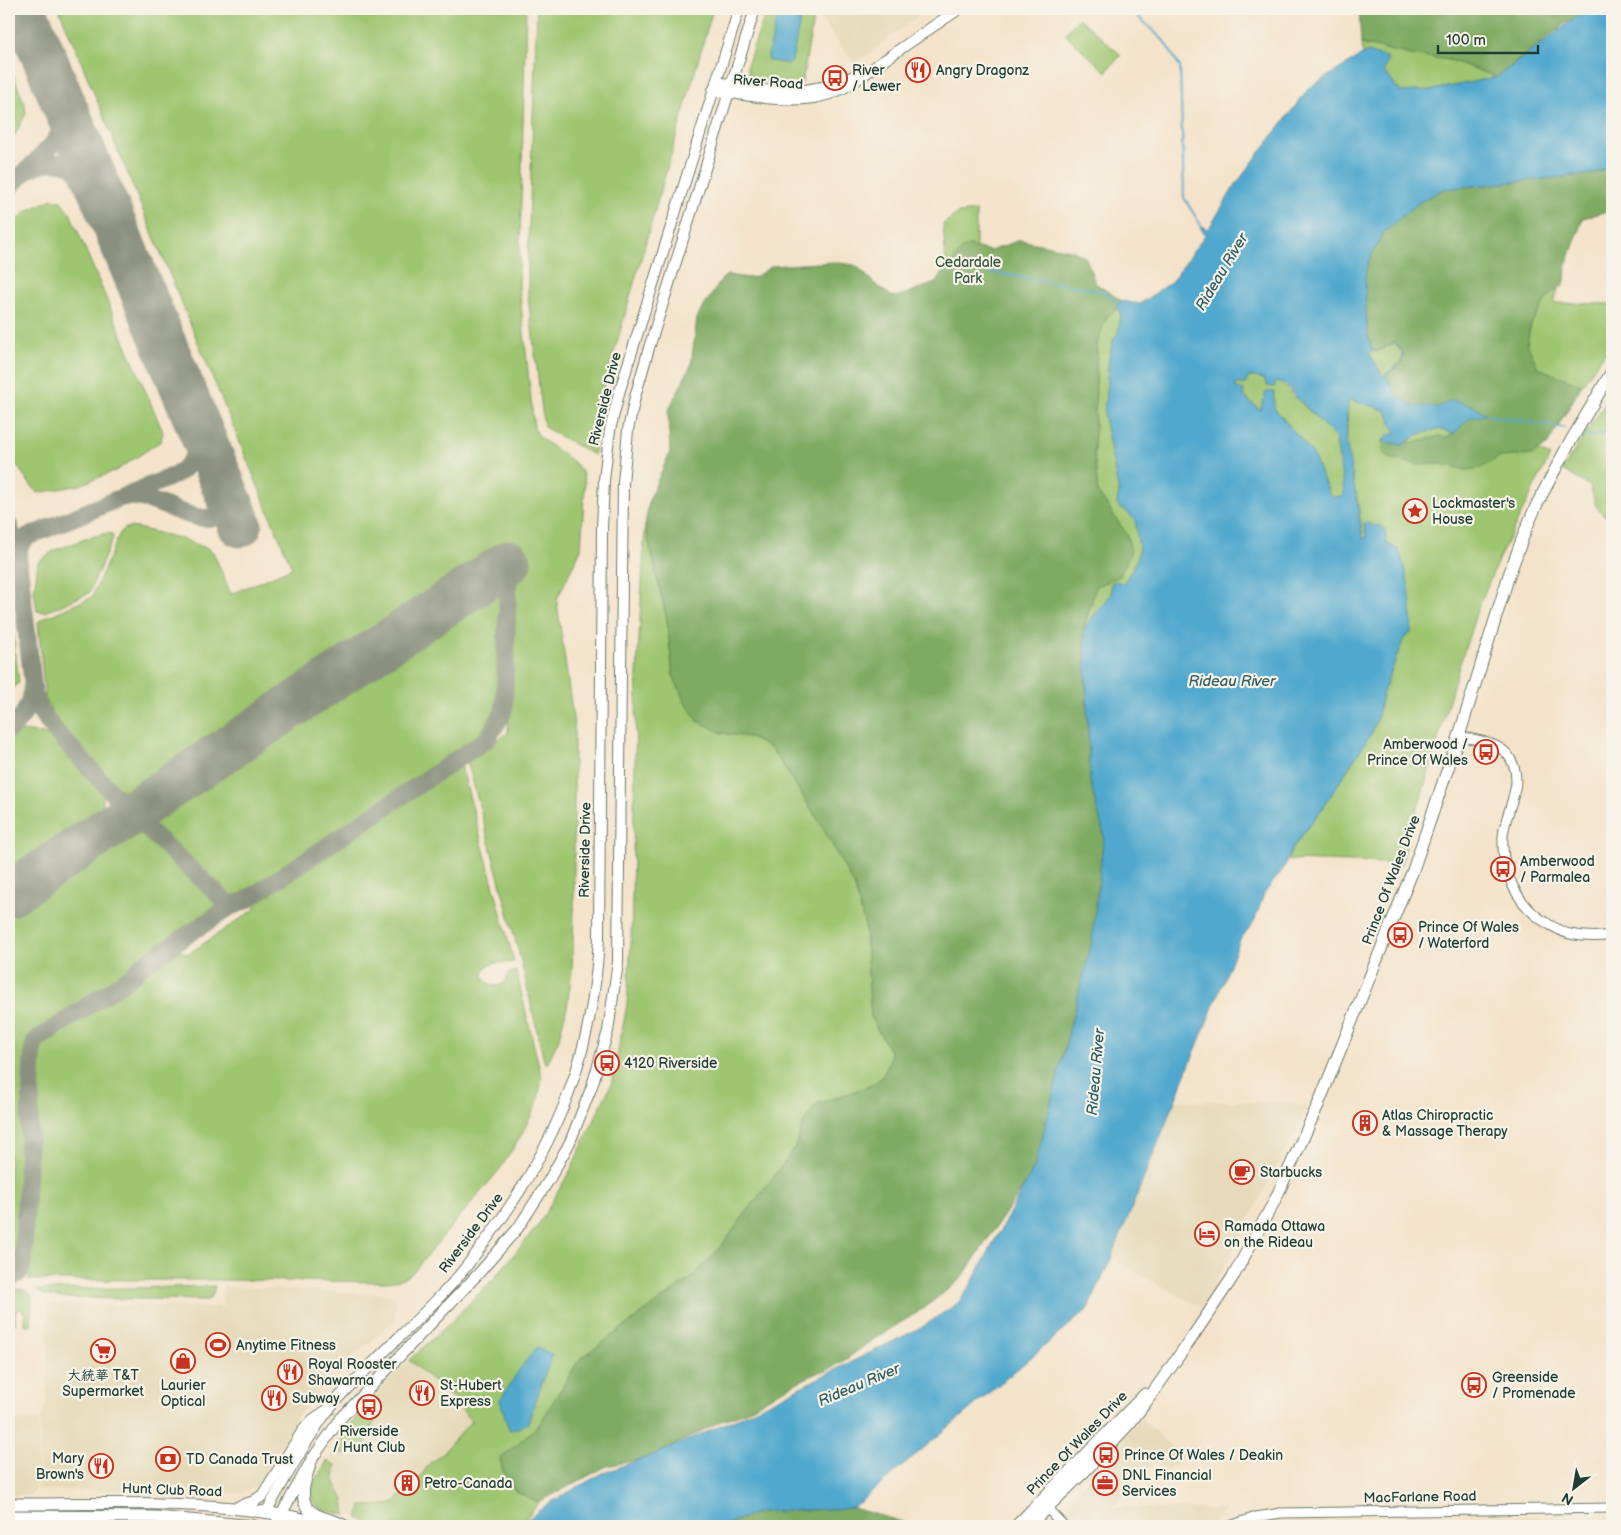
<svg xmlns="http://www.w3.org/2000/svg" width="1621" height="1535" font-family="'Balsamiq Sans','LXGW WenKai TC',sans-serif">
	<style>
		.built { fill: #e6daba }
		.green { fill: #9ec570; stroke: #5e8152 }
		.forest { fill: #7eaa62; stroke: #4e744b }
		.water { fill: #51a8ce; stroke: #387281; fill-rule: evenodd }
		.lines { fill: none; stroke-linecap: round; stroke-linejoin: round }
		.stream { stroke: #51a8ce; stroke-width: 2 }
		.taxiway { stroke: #8a907f; stroke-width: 18 }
		.runway { stroke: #8a907f; stroke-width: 45 }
		.tertiary-casing { stroke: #6a7768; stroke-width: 11 }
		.secondary-casing { stroke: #6a7768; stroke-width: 12 }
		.primary-casing { stroke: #6a7768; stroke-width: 13 }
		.tertiary { stroke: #fff; stroke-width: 9 }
		.secondary { stroke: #fff; stroke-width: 10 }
		.primary { stroke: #fff; stroke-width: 11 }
		.labels { text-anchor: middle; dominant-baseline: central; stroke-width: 4.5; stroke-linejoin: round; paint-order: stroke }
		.poi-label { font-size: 14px; fill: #1f3d34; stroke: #f7f3e8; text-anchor: start }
		.street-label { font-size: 14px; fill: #1f3d34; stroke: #f7f3e8 }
		.park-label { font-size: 14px; fill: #385840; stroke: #f7f3e8 }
		.water-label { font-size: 15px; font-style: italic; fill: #2e5d62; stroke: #f7f3e8 }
	</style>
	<rect width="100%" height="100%" fill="#f7f3e8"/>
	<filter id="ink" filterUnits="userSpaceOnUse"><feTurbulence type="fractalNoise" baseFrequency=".02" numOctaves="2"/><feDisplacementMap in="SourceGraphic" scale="10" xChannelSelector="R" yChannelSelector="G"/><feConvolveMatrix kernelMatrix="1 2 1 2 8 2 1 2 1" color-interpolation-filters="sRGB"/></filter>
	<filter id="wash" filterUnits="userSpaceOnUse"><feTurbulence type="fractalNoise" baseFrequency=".0096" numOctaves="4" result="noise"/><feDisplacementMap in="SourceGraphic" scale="20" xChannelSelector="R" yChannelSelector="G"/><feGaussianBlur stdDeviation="1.12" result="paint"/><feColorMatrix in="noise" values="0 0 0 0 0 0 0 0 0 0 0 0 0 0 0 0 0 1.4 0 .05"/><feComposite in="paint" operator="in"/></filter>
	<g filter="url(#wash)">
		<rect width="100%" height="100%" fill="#f4e3ca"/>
		<path class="built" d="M813,9H918L922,13L855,64Z
			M1175,1101L1274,1102L1309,1106L1202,1308L1111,1259Z
			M223,1286L396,1295L395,1319L366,1346L336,1368L298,1415L262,1479L253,1488L240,1493H199L190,1490H38L41,1418L47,1402L48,1304L222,1307Z
			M409,1360L456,1401L471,1421L441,1455L431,1462L420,1477L389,1505L361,1506L358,1518L315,1504L313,1487L346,1432L390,1378Z
			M1141,1418L1182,1457L1167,1471L1155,1461L1113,1507L1226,1510L1209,1526H1077L1070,1519L1069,1501Z
			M9,1420L39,1421L36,1489L29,1495H9Z
			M1612,1515V1526H1253L1264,1522Z"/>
		<path class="green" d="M59,9H526L519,286L534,428L540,438L574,462L582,472L585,482L581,549L558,597L557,603L574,725V910L572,971L567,1007L558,1041L547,1064L544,1061L521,961L467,760L508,733L515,570L502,552L138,794L113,787L57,724L45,698L38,622L44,618L92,597L120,533L124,529L130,527L138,528L179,538L209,549L213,552L231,594L292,568Z
			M537,9H713L598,408L594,455L544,427L528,296V253Z
			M767,9H815L802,83L758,80L749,74L747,65Z
			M1079,18L1121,55L1106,72L1065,34Z
			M1361,44L1412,55L1450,60L1497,77L1433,90L1401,92C1395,86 1391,79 1385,73C1372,60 1363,66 1361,44Z
			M9,65L25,105L26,113L9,147Z
			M52,199L61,201L70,213L163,432L161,441L117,470L80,485L38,493L32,487L9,454V227L27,211Z
			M976,211V251L948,290L943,224L959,213Z
			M1558,289L1554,303L1612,304V343L1582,385L1538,368C1535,361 1528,351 1527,343C1527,327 1544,296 1558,289Z
			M1117,308L1121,315L1118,333L1113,340L1109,357L1104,416L1119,493L1117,503L1136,521C1135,532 1141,545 1138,556C1135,566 1128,576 1123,585L1111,588V595L1084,628L1096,586L1120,576L1112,512L1098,493L1094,454L1097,343L1107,316Z
			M1395,342L1403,354L1402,362L1383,376L1369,353L1372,351H1378Z
			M1248,377C1251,377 1257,377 1261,378C1273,382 1265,384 1280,381L1284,386L1335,437L1337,448L1347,441L1348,399L1385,410L1392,422L1390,423L1406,444L1426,427L1424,406L1438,407L1486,426L1550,456L1499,558L1477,611L1453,686L1433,757L1401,865L1384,863L1288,860L1292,849L1321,810L1371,734L1378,716L1382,695L1404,638L1411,633L1396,549L1387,544L1385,529L1372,526L1370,523L1366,538L1363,539L1357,495L1354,487L1342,497H1333L1329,493L1312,453L1274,408L1266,392L1260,410L1236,388L1237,383L1245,385Z
			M1612,393V517L1605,516L1596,506L1590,486L1562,470Z
			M645,526L667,620L673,675L722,733L749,737L772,749L819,821L854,885L865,926L871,1018L891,1053L888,1066L882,1077L872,1085L817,1104L803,1124L795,1148L722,1245L694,1276L579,1360L539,1425L501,1458L520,1488L539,1502L527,1517L514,1526H374L358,1518L361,1506L389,1505L393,1503L420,1477L431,1462L441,1455L471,1421L456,1401L409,1360L447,1326L495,1277L537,1227L569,1173L612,1082L627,1005L631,941L637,674Z
			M108,533L112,534L113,538L89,593L46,612L37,611L34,591L38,562L55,550L88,538Z
			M495,585L504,593L498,707L489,726L483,735L476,741L256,888L245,893L229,896L226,894L154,827L148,816L153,812Z
			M9,591L19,683L9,690Z
			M22,731L39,733L51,737L103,794L102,817L9,879V740Z
			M461,765L514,962C506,964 496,961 489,965C477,972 485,986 499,986L504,983L509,973L516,971L542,1079L537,1104L519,1139L500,1169L413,1272C405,1279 397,1281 386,1282L217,1280H29L37,1055L43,1042L180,951L188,954L255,909V900Z
			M131,829L144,834L217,901L216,910L131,967L130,971L28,1039L18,1260L11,1268H9V910Z
			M215,1286L212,1296L207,1300L63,1298L44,1295L37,1290Z
			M9,1289L24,1290L32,1295L31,1325H25V1312H23V1309H17V1312H15V1324L9,1323Z
			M376,1398L380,1401V1406L365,1445L348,1454H342L336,1447C347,1430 360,1407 376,1398Z
			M327,1461L336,1465L334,1478L336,1485L344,1500L346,1515C319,1510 301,1506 318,1475L320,1476L322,1474L320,1472Z"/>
		<path class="forest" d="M1359,9H1591L1564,24L1497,77L1450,60L1412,55L1361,44Z
			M1612,166V210L1583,218L1566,267L1565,281L1563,286L1551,292L1530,325L1527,344L1538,368L1582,385L1547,445L1532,455L1499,457L1481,468L1467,470L1439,464L1418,465L1389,458L1384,454L1382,441L1388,438L1413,443L1439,436L1446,438L1454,434L1469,418L1438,407L1415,406L1397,396L1386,376L1402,362L1404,354L1395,342L1378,351L1372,350L1368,336L1366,312L1365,276L1368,262L1383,233L1401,217L1421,201L1444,189L1593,174Z
			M1020,240L1074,251L1086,258L1095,283L1122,301L1117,308L1107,316L1097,343L1094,454L1098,493L1127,535L1131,551L1120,576L1096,586L1084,628L1090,780L1104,835L1092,940L1035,1166L1027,1181L961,1279L924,1308L868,1343L845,1360L826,1371L819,1372L776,1393L745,1412L723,1420L658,1453L641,1459L607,1466L539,1502L516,1492L503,1471L500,1459L539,1425L579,1360L694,1276L722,1245L795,1148L803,1124L817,1104L872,1085L882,1077L888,1066L891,1053L871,1018L865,926L854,885L819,821L772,749L749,737L722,733L698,721L684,701L673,675L667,620L645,526L649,500L670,452L668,411L691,365L697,317L722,279L727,275L748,278L755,277L772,266L833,262L854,265L859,268L875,284L891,296L897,297L935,283L963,248L970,246L990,251Z
			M853,1508L917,1526H722L759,1512Z"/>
		<path class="water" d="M779,9H801L802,11L792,61L789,64L770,61L767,59Z
			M1587,9H1612V165L1593,174L1444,189L1421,201L1401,217L1383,233L1368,262L1365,276L1366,312L1368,336L1372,350L1378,351L1395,342L1404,354L1402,362L1386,376L1397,396L1415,406L1438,407L1453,400L1474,406L1487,415L1469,418L1454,434L1438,429L1417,435L1403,445L1384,442L1386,436L1397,433L1390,423L1392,421L1385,410L1348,399L1346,439L1363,538H1366L1364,523L1367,522L1372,526L1380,525L1385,529L1387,544L1399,550C1409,576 1413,605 1411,633L1404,638L1382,695L1378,716L1371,734L1321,810L1292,849L1284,868L1264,894L1255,920L1240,940L1111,1259L1087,1310L853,1508L759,1512L722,1526H519L549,1503L603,1473L658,1453L742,1416L924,1326L958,1303L969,1288L1035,1166L1092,940L1104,835L1090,780L1084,628L1111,595V583L1116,581L1123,584C1128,576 1135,566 1138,556C1141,545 1135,532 1136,521L1124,509H1120L1117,503L1119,493L1104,416L1109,357L1113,340L1118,333L1121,315L1117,308L1118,303L1122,301L1140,304L1172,281L1205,235L1200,227L1203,226L1206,229L1209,228L1236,184L1309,88L1367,52L1388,58L1384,72L1401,92L1433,90L1497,77ZM1395,342L1403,354L1402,362L1383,376L1369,353L1372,351H1378ZM1248,377C1256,377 1265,376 1267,386L1274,387L1276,382H1282L1336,438L1344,493L1343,496L1333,497L1329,493L1312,453L1274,408V392H1266L1260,410L1243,396L1244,390L1236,388L1237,383L1245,385Z
			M537,1347L553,1355L547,1369L528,1423L516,1429L509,1430L500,1400L519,1370Z"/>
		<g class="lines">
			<path class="stream" d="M1130,9L1164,41L1180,67L1184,198L1202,227
				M986,271L1102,291L1118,303
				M1486,415L1565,428
				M1583,434C1593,440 1603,433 1612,429"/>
			<path class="taxiway" d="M30,169C52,156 82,163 95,186C106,205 112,227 121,247
				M9,188L51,146L58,136L62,122L61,105L35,43
				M126,497C158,492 208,542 232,503C237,495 238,486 234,477C231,466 221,463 213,455C207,448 204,437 200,428
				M9,525L17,549L34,694L40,711L51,726L115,796C120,802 124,805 132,805C148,805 188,773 203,763
				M18,556L20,545L27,537L175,475C207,456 198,431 186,404C181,392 176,380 171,368
				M10,729C23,718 31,703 32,686
				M67,858L122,822L133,820L144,826L223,899L230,903L237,904
				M50,865L75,849
				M9,1279L19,1273L23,1262L33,1049L35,1041L131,977L143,964L230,907L245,901L487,739L502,715L504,709L508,586C505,580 500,575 492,577C483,578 458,598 449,604"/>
			<path class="runway" d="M24,9L240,525
				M9,894L509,562"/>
		</g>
	</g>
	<g filter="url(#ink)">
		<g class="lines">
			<defs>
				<path id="tertiary" d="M1459,736C1475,740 1501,742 1510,758C1526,784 1505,810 1503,836C1501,872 1517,907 1550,925C1556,928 1563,933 1570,934C1584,937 1599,937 1612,935
					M1043,1504L1064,1526
					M1230,1526L1256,1517L1281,1513L1612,1508"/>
				<path id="secondary" d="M716,82C771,91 803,99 856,75
					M713,90C745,95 780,103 813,98C846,93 860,76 886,59C910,42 935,25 959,9
					M266,1512C286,1478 305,1441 329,1409C338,1397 349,1387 360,1376C388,1347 418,1320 445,1291C463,1273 477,1252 492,1232C559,1140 593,1053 599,939L602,529L604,480L607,454L610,430L619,393L739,9
					M281,1515L312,1459L341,1418L479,1273L518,1228L549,1180L570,1142L592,1086L608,1031L618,962L623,483L628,430L635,397L649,348L755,9"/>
				<path id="primary" d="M312,1459C307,1474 294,1504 315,1514C324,1519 335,1520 345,1526
					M9,1504C118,1504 225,1497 332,1526
					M240,1506L253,1502L263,1495L303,1431L313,1420L329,1409
					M9,1516L156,1517L254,1526
					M275,1526L281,1515
					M1016,1526L1145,1394
					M1028,1526L1084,1472L1130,1423L1146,1402L1193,1336L1234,1275L1275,1200L1318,1105L1413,870L1459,736L1509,575L1526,529L1537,504L1566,449L1612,371"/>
			</defs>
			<use href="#tertiary" class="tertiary-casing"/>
			<use href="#secondary" class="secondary-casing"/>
			<use href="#primary" class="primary-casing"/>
			<use href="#tertiary" class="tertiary"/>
			<use href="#secondary" class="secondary"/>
			<use href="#primary" class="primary"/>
		</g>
	</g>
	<defs>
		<symbol id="restaurant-ring" viewBox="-11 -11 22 22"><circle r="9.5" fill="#f7f3e8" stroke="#c8321e" stroke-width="1.5"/><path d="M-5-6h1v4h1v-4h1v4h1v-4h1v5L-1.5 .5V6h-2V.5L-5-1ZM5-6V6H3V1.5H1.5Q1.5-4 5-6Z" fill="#c8321e"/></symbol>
		<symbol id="bus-ring" viewBox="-11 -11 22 22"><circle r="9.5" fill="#f7f3e8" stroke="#c8321e" stroke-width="1.5"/><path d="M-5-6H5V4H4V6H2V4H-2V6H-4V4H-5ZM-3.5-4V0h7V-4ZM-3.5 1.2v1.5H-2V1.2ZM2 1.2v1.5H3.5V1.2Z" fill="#c8321e"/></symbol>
		<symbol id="sight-ring" viewBox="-11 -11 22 22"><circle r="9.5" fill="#f7f3e8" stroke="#c8321e" stroke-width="1.5"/><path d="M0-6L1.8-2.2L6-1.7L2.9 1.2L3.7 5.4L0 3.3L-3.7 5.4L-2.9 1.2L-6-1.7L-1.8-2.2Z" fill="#c8321e"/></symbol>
		<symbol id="building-ring" viewBox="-11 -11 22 22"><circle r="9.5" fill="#f7f3e8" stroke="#c8321e" stroke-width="1.5"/><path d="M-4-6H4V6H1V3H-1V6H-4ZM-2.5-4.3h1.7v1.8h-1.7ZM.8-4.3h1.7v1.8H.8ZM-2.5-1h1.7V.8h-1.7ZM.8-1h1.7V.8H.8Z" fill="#c8321e"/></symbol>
		<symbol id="cafe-ring" viewBox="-11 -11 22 22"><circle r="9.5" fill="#f7f3e8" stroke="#c8321e" stroke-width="1.5"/><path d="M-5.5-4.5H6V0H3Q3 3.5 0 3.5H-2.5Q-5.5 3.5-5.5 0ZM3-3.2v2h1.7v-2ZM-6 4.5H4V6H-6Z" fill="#c8321e"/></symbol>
		<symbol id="hotel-ring" viewBox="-11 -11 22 22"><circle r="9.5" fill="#f7f3e8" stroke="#c8321e" stroke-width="1.5"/><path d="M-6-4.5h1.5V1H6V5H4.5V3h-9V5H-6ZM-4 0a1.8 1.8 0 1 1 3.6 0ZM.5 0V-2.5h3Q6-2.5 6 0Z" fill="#c8321e"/></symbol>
		<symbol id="stadium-ring" viewBox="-11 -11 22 22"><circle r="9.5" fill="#f7f3e8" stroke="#c8321e" stroke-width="1.5"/><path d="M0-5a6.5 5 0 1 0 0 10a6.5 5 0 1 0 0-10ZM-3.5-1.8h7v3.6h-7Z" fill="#c8321e"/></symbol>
		<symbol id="supermarket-ring" viewBox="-11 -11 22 22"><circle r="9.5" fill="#f7f3e8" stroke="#c8321e" stroke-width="1.5"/><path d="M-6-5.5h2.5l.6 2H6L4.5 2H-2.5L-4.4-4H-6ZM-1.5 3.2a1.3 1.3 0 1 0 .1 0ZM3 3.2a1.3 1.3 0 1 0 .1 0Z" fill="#c8321e"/></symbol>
		<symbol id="shop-ring" viewBox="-11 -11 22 22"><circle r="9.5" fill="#f7f3e8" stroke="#c8321e" stroke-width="1.5"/><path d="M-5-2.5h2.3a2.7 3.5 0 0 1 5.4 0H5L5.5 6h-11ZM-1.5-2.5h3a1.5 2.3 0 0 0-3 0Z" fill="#c8321e"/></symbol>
		<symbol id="bank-ring" viewBox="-11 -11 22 22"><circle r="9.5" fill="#f7f3e8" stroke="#c8321e" stroke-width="1.5"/><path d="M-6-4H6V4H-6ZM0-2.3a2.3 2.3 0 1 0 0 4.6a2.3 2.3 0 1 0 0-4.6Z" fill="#c8321e"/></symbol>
		<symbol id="office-ring" viewBox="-11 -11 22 22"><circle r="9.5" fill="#f7f3e8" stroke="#c8321e" stroke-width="1.5"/><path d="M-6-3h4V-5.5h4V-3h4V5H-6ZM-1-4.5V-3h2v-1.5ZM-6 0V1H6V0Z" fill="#c8321e"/></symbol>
	</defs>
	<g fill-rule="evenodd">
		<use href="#restaurant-ring" x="904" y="56" width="28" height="28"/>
		<use href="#bus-ring" x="821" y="64" width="28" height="28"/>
		<use href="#sight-ring" x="1401" y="497" width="28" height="28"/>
		<use href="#bus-ring" x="1472" y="738" width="28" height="28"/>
		<use href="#bus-ring" x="1489" y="855" width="28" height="28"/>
		<use href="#bus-ring" x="1386" y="921" width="28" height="28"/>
		<use href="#bus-ring" x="593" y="1049" width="28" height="28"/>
		<use href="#building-ring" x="1351" y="1109" width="28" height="28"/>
		<use href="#cafe-ring" x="1228" y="1158" width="28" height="28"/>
		<use href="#hotel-ring" x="1193" y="1220" width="28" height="28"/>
		<use href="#stadium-ring" x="204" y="1331" width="28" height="28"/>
		<use href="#supermarket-ring" x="89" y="1337" width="28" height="28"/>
		<use href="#shop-ring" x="169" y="1347" width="28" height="28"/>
		<use href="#restaurant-ring" x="276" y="1358" width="28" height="28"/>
		<use href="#bus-ring" x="1460" y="1371" width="28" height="28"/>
		<use href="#restaurant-ring" x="408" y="1379" width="28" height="28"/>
		<use href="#restaurant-ring" x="260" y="1384" width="28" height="28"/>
		<use href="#bus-ring" x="355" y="1393" width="28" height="28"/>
		<use href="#bus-ring" x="1092" y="1441" width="28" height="28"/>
		<use href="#bank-ring" x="154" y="1445" width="28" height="28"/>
		<use href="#restaurant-ring" x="87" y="1452" width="28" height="28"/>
		<use href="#building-ring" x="393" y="1469" width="28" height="28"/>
		<use href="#office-ring" x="1091" y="1469" width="28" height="28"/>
	</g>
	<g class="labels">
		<g class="poi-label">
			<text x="852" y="70">River<tspan x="852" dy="16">/ Lewer</tspan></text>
			<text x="936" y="70">Angry Dragonz</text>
			<text x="1432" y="503">Lockmaster's<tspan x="1432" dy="16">House</tspan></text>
			<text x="1468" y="744" text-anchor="end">Amberwood /<tspan x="1468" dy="16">Prince Of Wales</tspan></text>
			<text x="1520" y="861">Amberwood<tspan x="1520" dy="16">/ Parmalea</tspan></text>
			<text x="1418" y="927">Prince Of Wales<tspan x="1418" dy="16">/ Waterford</tspan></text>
			<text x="624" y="1063">4120 Riverside</text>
			<text x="1382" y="1115">Atlas Chiropractic<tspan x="1382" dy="16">&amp; Massage Therapy</tspan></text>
			<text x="1260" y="1172">Starbucks</text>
			<text x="1224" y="1226">Ramada Ottawa<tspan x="1224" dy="16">on the Rideau</tspan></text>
			<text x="236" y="1345">Anytime Fitness</text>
			<text x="308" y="1364">Royal Rooster<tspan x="308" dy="16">Shawarma</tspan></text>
			<text x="103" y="1375" text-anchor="middle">大統華 T&amp;T<tspan x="103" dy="16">Supermarket</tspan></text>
			<text x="1492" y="1377">Greenside<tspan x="1492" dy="16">/ Promenade</tspan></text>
			<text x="183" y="1385" text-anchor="middle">Laurier<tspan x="183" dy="16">Optical</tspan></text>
			<text x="440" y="1385">St-Hubert<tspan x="440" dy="16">Express</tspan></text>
			<text x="292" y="1398">Subway</text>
			<text x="369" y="1431" text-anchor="middle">Riverside<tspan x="369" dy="16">/ Hunt Club</tspan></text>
			<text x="1124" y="1455">Prince Of Wales / Deakin</text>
			<text x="84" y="1458" text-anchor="end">Mary<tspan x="84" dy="16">Brown's</tspan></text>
			<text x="186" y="1459">TD Canada Trust</text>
			<text x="1122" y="1475">DNL Financial<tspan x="1122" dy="16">Services</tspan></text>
			<text x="424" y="1483">Petro-Canada</text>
		</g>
		<g class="street-label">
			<text transform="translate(768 82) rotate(4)">River Road</text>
			<text transform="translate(605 399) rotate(-76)">Riverside Drive</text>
			<text transform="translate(585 850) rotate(-89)">Riverside Drive</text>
			<text transform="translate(1391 880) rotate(-69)">Prince Of Wales Drive</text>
			<text transform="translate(471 1233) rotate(-53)">Riverside Drive</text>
			<text transform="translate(1077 1443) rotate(-46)">Prince Of Wales Drive</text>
			<text transform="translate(172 1490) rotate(2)">Hunt Club Road</text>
			<text transform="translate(1420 1497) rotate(-1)">MacFarlane Road</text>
		</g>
		<g class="park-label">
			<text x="968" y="262">Cedardale<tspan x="968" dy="16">Park</tspan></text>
		</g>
		<g class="water-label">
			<text transform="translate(1222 272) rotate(-59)">Rideau River</text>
			<text x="1232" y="681">Rideau River</text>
			<text transform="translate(1096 1072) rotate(-85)">Rideau River</text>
			<text transform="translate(859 1385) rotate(-23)">Rideau River</text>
		</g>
	</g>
	<rect width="1621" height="1535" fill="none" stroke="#f7f3e8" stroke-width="30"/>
	<g transform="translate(1574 1488) rotate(211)" stroke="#f7f3e8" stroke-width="4" paint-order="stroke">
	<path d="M0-4L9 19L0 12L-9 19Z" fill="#1f3d34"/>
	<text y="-8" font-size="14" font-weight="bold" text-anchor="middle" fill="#1f3d34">N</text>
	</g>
	<path d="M1438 45v8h100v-8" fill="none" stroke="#1f3d34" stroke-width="2.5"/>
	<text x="1446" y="45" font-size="15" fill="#1f3d34" stroke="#f7f3e8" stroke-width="4" paint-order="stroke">100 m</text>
</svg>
